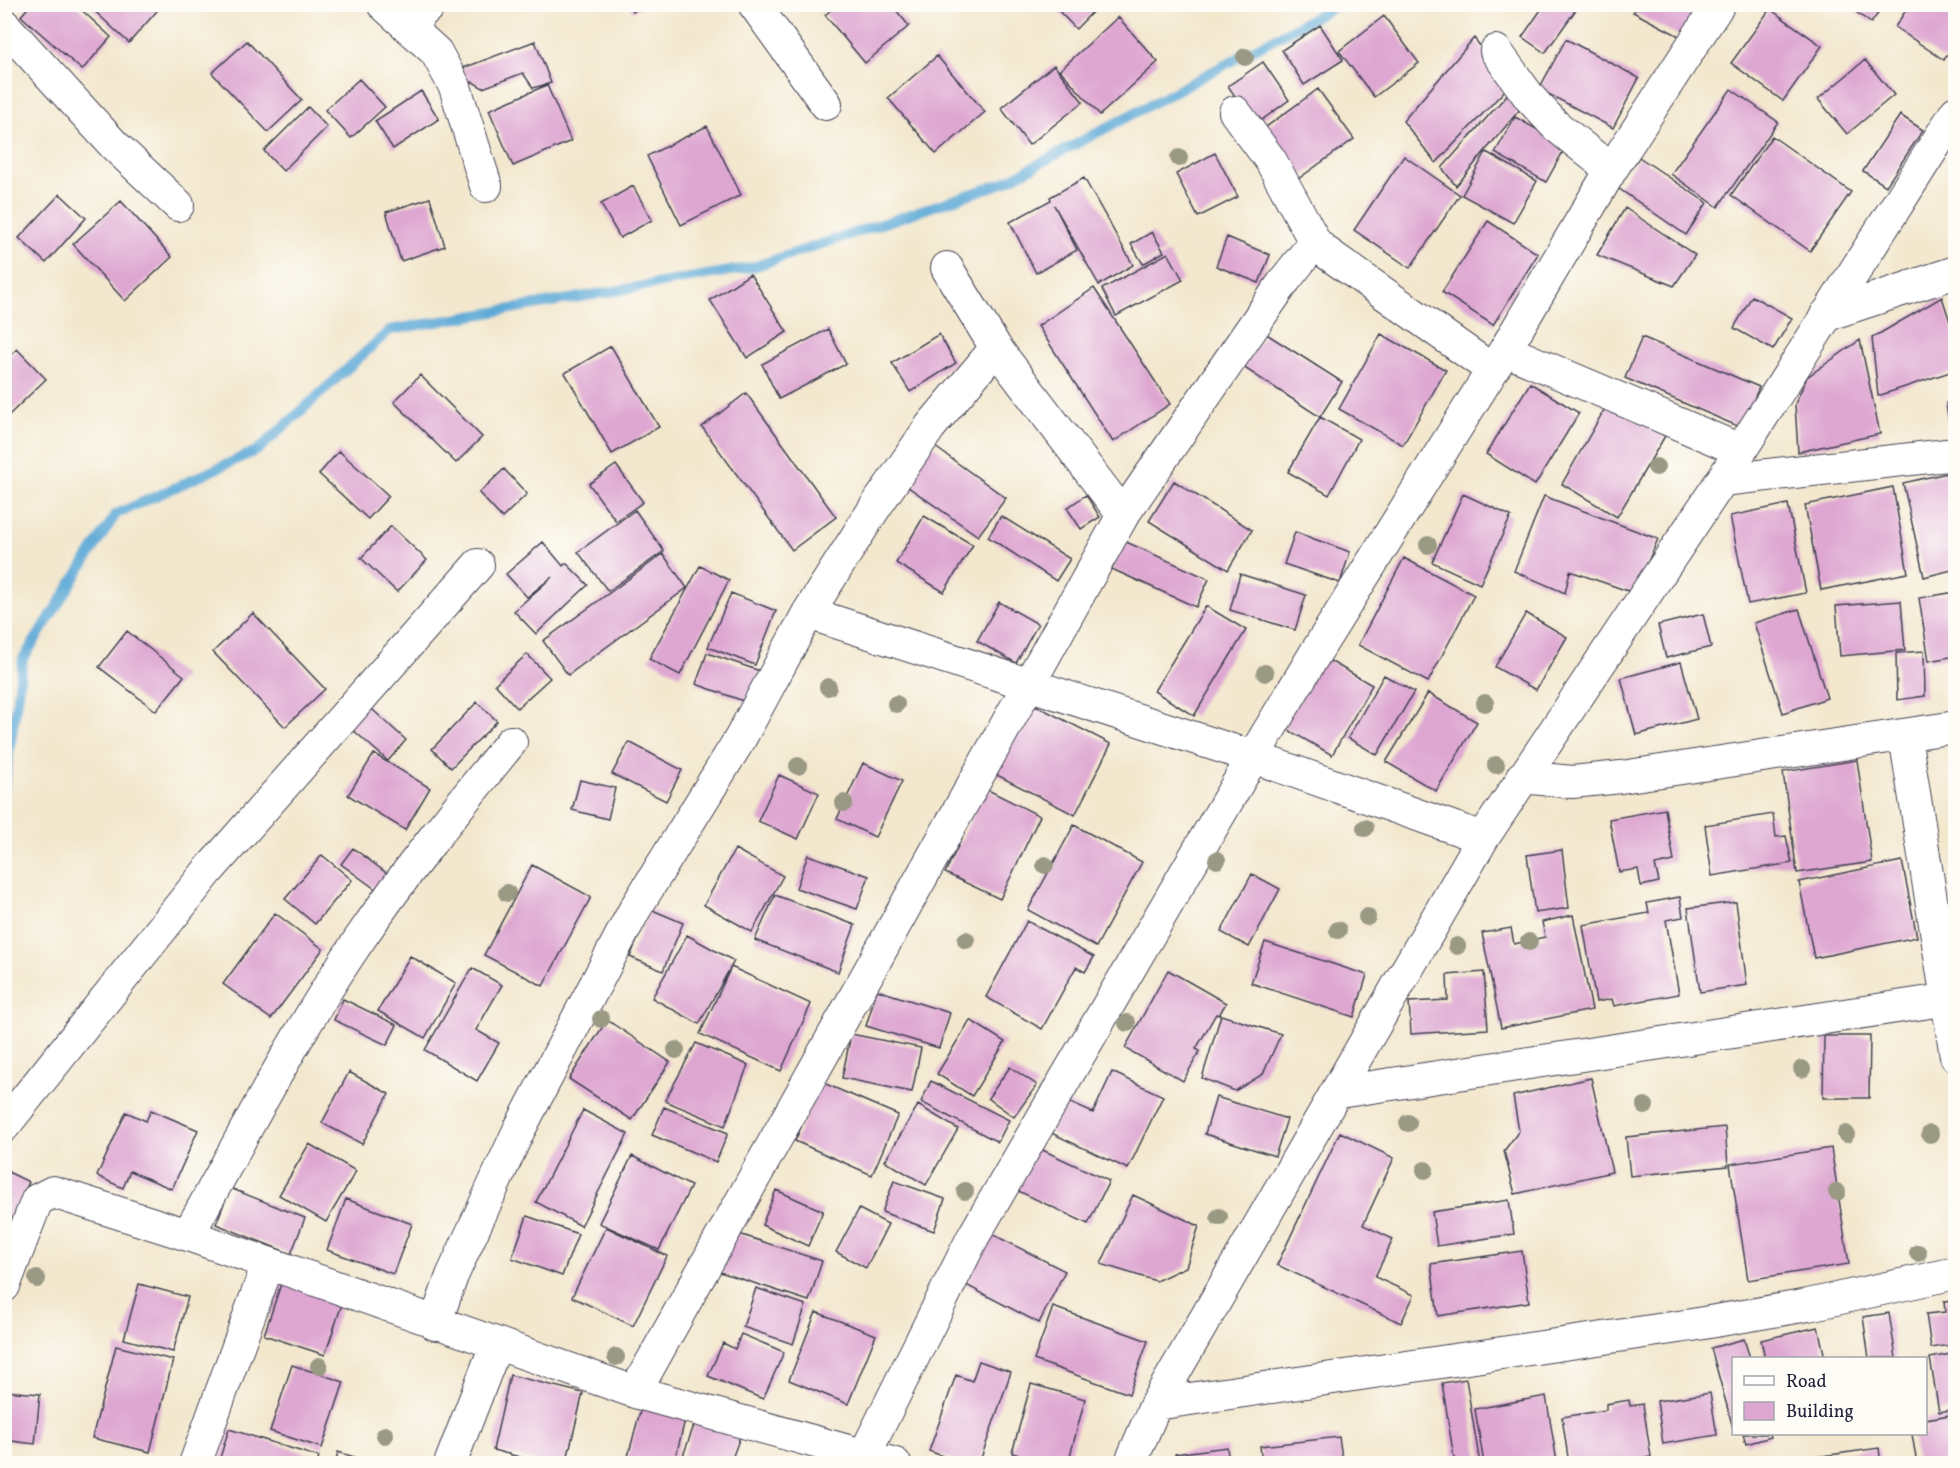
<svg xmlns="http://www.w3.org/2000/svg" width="1960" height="1468" font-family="Vollkorn,serif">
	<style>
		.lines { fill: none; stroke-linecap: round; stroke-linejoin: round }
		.stream { stroke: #5eaad7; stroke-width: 10 }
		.building { fill: #dea7d2 }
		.street-casing { stroke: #414051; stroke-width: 34 }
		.street { stroke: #fff; stroke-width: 32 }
		.tree { fill: #9a9984 }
	</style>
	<rect width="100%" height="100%" fill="#fdfcf7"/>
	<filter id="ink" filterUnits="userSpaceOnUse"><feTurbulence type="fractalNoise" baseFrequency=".0167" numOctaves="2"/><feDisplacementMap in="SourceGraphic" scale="12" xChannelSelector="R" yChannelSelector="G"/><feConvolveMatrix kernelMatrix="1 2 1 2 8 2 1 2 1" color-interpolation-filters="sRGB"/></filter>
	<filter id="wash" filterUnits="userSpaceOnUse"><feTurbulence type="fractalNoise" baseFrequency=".008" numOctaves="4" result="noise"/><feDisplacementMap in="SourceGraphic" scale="24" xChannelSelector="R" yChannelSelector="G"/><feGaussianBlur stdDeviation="1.35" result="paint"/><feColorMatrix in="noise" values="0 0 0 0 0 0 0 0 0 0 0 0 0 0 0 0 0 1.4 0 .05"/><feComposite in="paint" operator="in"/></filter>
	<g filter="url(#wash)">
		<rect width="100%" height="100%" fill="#f3e7cd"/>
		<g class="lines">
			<path class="stream" d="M4,788L23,659L116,514L258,450L390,330L753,267L1003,183L1339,4"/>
		</g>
		<g id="blocks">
			<path class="building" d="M31,4H75L111,37L82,70L21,16Z
				M87,4H163L129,43Z
				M628,4H644L633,12Z
				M838,4H891L909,26L865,63L825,15Z
				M1052,4H1100L1076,29Z
				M1545,4H1580L1545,53L1522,37Z
				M1641,4H1703L1681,37L1633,12Z
				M1845,4H1885L1871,23Z
				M1910,4H1956V42L1944,60L1895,27Z
				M1770,9L1822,46L1783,101L1731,63Z
				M1384,16L1419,63L1374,97L1339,51Z
				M1118,17L1158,62L1100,115L1060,70Z
				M1320,25L1343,60L1304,85L1282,50Z
				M1474,38L1510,85L1436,163L1403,121Z
				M1566,39L1639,78L1613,128L1539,89Z
				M247,41L302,100L268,132L212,73Z
				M535,41L551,83L533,88L523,73L483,88L473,82L461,84L458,70Z
				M937,56L985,112L936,154L888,98Z
				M1865,60L1894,95L1847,134L1818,99Z
				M1263,62L1289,100L1255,125L1228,86Z
				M1054,65L1083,102L1029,145L1001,108Z
				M359,79L385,107L351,138L325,110Z
				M547,85L571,141L513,166L489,110Z
				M1514,87L1526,102L1456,186L1442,168Z
				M1318,89L1354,139L1298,179L1262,130Z
				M1731,89L1778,122L1718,207L1671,174Z
				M421,91L439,119L393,149L375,121Z
				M308,107L327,127L283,171L264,151Z
				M1900,115L1923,130L1886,186L1863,171Z
				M1515,117L1566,146L1546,182L1495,153Z
				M707,126L741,195L681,225L647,156Z
				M1772,136L1851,192L1810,251L1731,195Z
				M1486,152L1537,181L1513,223L1462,195Z
				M1215,153L1238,197L1198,217L1176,174Z
				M1404,156L1460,195L1410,268L1354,230Z
				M1639,157L1707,203L1686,235L1618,188Z
				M1084,178L1133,265L1099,285L1054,205L1077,250L1036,273L1010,222L1051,200L1050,197Z
				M633,186L652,220L620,238L601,204Z
				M60,194L86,218L46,263L19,238Z
				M430,198L445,246L401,261L386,212Z
				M121,201L172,257L125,301L73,244Z
				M1625,208L1695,255L1674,286L1597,255Z
				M1488,221L1538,254L1493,325L1442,292Z
				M1152,232L1164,252L1143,264L1131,244Z
				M1227,237L1270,255L1259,283L1216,266Z
				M1168,253L1183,280L1116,316L1102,289Z
				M750,274L787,332L747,358L710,300Z
				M1094,288L1170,404L1113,442L1038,326Z
				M1752,296L1792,318L1773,350L1734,328Z
				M1942,297L1956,340V370L1878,396L1872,338Z
				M828,329L846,364L779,399L762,364Z
				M1265,333L1342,382L1320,417L1243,367Z
				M939,334L956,363L910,392L892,363Z
				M1381,334L1446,370L1403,445L1339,409Z
				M1642,337L1759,387L1742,428L1625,378Z
				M1860,340L1880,434L1798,452L1795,404L1807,377Z
				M611,346L659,427L612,454L565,373Z
				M17,349L46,379L8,416L4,412V361Z
				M420,375L482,437L456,463L394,402Z
				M1530,383L1579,413L1535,485L1486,454Z
				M746,393L836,517L792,550L702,427Z
				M1956,401V429L1950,430L1946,403Z
				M1608,403L1665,436L1617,517L1562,484Z
				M1320,417L1359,439L1329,495L1288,472Z
				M931,444L1006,498L978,536L904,484Z
				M339,451L389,496L368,519L319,474Z
				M616,465L643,502L616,521L589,484Z
				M504,469L527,494L502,518L479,493Z
				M1956,471V569L1924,577L1903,483Z
				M1174,481L1252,530L1228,570L1149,521Z
				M1893,487L1908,573L1821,590L1805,505Z
				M1463,494L1511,516L1480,584L1432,562Z
				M1086,495L1100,517L1081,529L1067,508Z
				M1544,496L1658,539L1634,593L1570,571L1565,593L1514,571Z
				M1788,504L1806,593L1748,604L1730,516Z
				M635,510L664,551L608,591L578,552Z
				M924,516L973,545L944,592L896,563Z
				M1001,516L1070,559L1056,581L988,537Z
				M391,526L427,560L397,592L361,558Z
				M1295,532L1350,552L1340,583L1284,564Z
				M1124,541L1209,579L1196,607L1112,569Z
				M543,542L563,566L566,563L588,585L536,634L514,611L552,577L527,597L506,574Z
				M663,554L687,588L568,675L543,641Z
				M1404,558L1474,595L1428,682L1358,645Z
				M700,566L729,580L680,675L649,659Z
				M1240,574L1306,595L1295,630L1230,610Z
				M1956,592V656L1929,661L1919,598Z
				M731,593L776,611L755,665L708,647Z
				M1901,601L1905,650L1840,656L1836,606Z
				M999,602L1038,624L1016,663L977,641Z
				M1206,606L1246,630L1194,716L1154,691Z
				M1799,609L1827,698L1783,713L1754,623Z
				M253,613L325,689L285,727L213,652Z
				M1526,613L1567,637L1536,690L1495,667Z
				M1703,614L1711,647L1666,658L1658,625Z
				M127,631L184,676L156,711L99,667Z
				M1924,651L1925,696L1897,700L1896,653Z
				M707,653L760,671L749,703L696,684Z
				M527,654L550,678L517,708L495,684Z
				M1323,657L1372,685L1332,755L1283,727Z
				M1681,662L1697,719L1636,735L1621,678Z
				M1384,675L1414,692L1377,755L1348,738Z
				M1428,693L1477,722L1436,791L1386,762Z
				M363,701L406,740L388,761L344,722Z
				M477,702L497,721L451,768L432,749Z
				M1029,702L1111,744L1075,815L993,773Z
				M629,742L682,770L666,801L612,774Z
				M374,754L430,788L405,830L348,795Z
				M1857,760L1872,862L1797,873L1783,772Z
				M863,763L902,781L875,837L837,819Z
				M779,775L819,793L798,839L758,821Z
				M580,780L615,788L608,819L572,810Z
				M986,789L1040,816L1000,899L945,873Z
				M1665,809L1674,861L1655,865L1659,882L1641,886L1638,869L1619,872L1609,819Z
				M1773,814L1776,837L1786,836L1792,863L1712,876L1705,825Z
				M1074,825L1142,862L1096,947L1028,910Z
				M353,848L389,875L378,891L341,864Z
				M735,849L783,876L752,932L704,905Z
				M1562,850L1569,908L1535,913L1527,855Z
				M322,855L352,880L315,924L285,899Z
				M808,855L869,876L857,909L796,888Z
				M1902,861L1917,937L1814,958L1799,882Z
				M532,865L591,897L543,986L484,955Z
				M1252,874L1280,889L1249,947L1221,932Z
				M775,895L855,925L838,972L755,940Z
				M1680,897L1683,917L1666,920L1679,994L1614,1006L1612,999L1596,1002L1583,925L1649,913L1647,903Z
				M1736,902L1747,985L1700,992L1688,908Z
				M650,909L683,923L663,971L630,957Z
				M275,913L323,949L271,1019L223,984Z
				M1573,915L1592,1010L1501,1028L1482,933L1511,928L1514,944L1545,937L1542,922Z
				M1027,921L1094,957L1085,972L1076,967L1042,1029L986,997Z
				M687,935L734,961L699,1024L652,998Z
				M1265,942L1367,975L1354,1017L1251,983Z
				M410,956L456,983L425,1038L378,1011Z
				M731,967L811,1004L781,1071L700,1034Z
				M472,968L502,985L476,1030L499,1043L477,1081L425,1050Z
				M1168,970L1226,1003L1219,1015L1216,1014L1196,1049L1200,1051L1183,1081L1125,1048Z
				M1484,972L1488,1029L1411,1034L1409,1002L1448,1000L1447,975Z
				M877,990L950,1013L939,1048L866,1026Z
				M343,999L397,1025L387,1045L334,1020Z
				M1221,1015L1281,1034L1263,1074L1235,1091L1202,1078Z
				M607,1020L670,1062L632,1120L569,1079Z
				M970,1020L1005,1042L972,1096L937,1074Z
				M851,1034L921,1048L912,1092L842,1078Z
				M1824,1036H1870L1869,1098H1823Z
				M696,1043L748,1065L725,1126L665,1101Z
				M1010,1067L1037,1085L1014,1117L988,1098Z
				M349,1072L389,1094L362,1144L322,1123Z
				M1112,1072L1163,1096L1128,1169L1049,1132L1064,1100L1093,1113Z
				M1591,1078L1612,1172L1515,1194L1504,1151L1519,1131L1513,1096Z
				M931,1081L1009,1120L998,1142L921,1102Z
				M821,1082L898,1115L872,1175L795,1141Z
				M1216,1097L1287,1119L1275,1156L1205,1134Z
				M918,1105L958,1129L926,1185L885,1161Z
				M664,1107L728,1133L716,1162L652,1135Z
				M151,1110L198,1130L172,1189L130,1171L123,1188L97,1176L126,1112L146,1121Z
				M583,1110L628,1134L581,1226L536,1202Z
				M1725,1127L1728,1166L1630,1176L1626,1137Z
				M1340,1132L1394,1158L1363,1225L1393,1239L1375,1277L1414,1295L1401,1323L1277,1265Z
				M309,1144L356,1171L326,1222L279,1195Z
				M1034,1146L1109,1181L1088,1224L1014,1189Z
				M1831,1148L1849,1264L1748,1280L1730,1164Z
				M632,1156L691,1186L659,1250L599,1223Z
				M4,1170L29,1182L4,1237Z
				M894,1181L945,1199L934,1231L882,1212Z
				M230,1188L305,1218L291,1254L216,1224Z
				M776,1190L823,1211L808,1246L762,1225Z
				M1133,1195L1199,1226L1186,1267L1156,1281L1101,1264Z
				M346,1199L412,1224L393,1274L327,1250Z
				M1509,1200L1514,1234L1437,1246L1432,1212Z
				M859,1209L888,1224L866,1268L836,1252Z
				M527,1216L578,1234L562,1276L512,1258Z
				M606,1227L667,1256L633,1326L572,1297Z
				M733,1232L822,1261L809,1301L720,1272Z
				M992,1234L1065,1271L1039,1323L966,1285Z
				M1522,1251L1529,1302L1438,1316L1431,1264Z
				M282,1281L343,1301L325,1355L264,1335Z
				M139,1284L188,1297L173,1352L124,1339Z
				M756,1288L806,1305L793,1344L743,1327Z
				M1956,1300V1344L1931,1348L1926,1314L1945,1312L1944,1301Z
				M1053,1307L1148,1341L1129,1394L1034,1360Z
				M816,1312L876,1335L848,1404L789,1380Z
				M1889,1313L1896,1358H1869L1863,1317Z
				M1818,1327L1825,1358H1765L1761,1340Z
				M741,1334L784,1352L763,1399L708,1376L723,1343L735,1349Z
				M1744,1339L1750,1358H1734L1733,1428L1711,1348Z
				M116,1346L173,1360L150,1452L92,1438Z
				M1956,1353V1409L1939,1412L1930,1358Z
				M979,1361L1011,1372L979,1464H964L929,1451L956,1375L972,1381Z
				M292,1365L344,1382L322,1448L270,1431Z
				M510,1375L583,1393L566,1464H546L493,1450Z
				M1466,1379L1480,1464H1455L1442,1383Z
				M1031,1384L1085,1399L1068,1464H1053L1012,1453Z
				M4,1391L40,1394L35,1444L4,1440Z
				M1710,1393L1717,1435L1663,1444L1657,1401Z
				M1546,1396L1557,1462L1484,1464L1475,1409Z
				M1629,1400L1630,1406L1643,1404L1651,1457L1639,1459V1464H1624L1633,1460L1610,1464H1569L1562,1417L1606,1410V1404Z
				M642,1404L686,1416L674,1464H626Z
				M1956,1414V1464H1917L1912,1434H1926V1419Z
				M696,1420L740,1437L730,1464H680Z
				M229,1429L319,1457L317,1464H218Z
				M1743,1434H1770L1771,1437L1746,1444Z
				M1339,1437L1343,1464H1262L1260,1446Z
				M1227,1447L1229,1464H1176L1175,1454Z
				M1879,1448L1881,1464H1802L1801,1459Z
				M338,1452L374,1463V1464H335Z"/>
		</g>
	</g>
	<g filter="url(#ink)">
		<use href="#blocks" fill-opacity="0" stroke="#414051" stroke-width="1.5"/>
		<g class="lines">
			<defs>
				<path id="street" d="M383,4L436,52L455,87L486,186
					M754,4L826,104
					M4,25L114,145L178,205
					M407,26L431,4
					M1496,51L1530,98L1555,125L1611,170
					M1235,112L1271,161L1315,242L1324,251L1491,369
					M947,268L996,348L1123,515
					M1826,315L1956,272
					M1505,350L1740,450
					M1722,480L1956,454
					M808,613L1253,757L1483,838
					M1905,736L1956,1056
					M1522,777L1572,782L1621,777L1956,727
					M1339,1092L1956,998
					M4,1126L208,871L478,565
					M188,1235C243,1136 295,1034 359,940C406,871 458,807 511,742
					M4,1286L37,1200L53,1192L188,1235L635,1392L895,1464
					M435,1324L452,1276L519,1130L635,909L740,739L808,613L874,509L930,427L996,348
					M635,1392L1123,515L1285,280L1315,242
					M1156,1404L1692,1325L1808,1305L1956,1273
					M865,1454L973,1237L1253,757L1316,652L1505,350L1611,170L1719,4
					M195,1464L268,1264
					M450,1464L496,1345
					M1130,1464L1156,1404L1483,838L1722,480L1956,112"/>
			</defs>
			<use href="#street" class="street-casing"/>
			<use href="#street" class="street"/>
		</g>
		<g class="tree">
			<circle cx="1245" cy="57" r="9"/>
			<circle cx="1179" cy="158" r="9"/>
			<circle cx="1656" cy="467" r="9"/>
			<circle cx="1428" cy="545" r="9"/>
			<circle cx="1265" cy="673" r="9"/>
			<circle cx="828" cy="687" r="9"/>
			<circle cx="1485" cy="703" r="9"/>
			<circle cx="896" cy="704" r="9"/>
			<circle cx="1496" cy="765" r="9"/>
			<circle cx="798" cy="766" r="9"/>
			<circle cx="844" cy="803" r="9"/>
			<circle cx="1365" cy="828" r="9"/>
			<circle cx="1217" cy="860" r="9"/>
			<circle cx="1045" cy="865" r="9"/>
			<circle cx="507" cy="893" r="9"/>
			<circle cx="1367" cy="917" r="9"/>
			<circle cx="1338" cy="930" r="9"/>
			<circle cx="966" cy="940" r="9"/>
			<circle cx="1529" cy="942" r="9"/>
			<circle cx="1457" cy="946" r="9"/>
			<circle cx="601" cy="1019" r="9"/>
			<circle cx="1127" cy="1023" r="9"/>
			<circle cx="676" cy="1050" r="9"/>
			<circle cx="1802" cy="1069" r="9"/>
			<circle cx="1645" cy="1106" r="9"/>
			<circle cx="1408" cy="1123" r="9"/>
			<circle cx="1846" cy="1134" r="9"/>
			<circle cx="1930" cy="1134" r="9"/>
			<circle cx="1425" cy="1170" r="9"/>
			<circle cx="965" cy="1191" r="9"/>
			<circle cx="1837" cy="1192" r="9"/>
			<circle cx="1219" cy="1217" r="9"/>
			<circle cx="1918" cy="1253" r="9"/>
			<circle cx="37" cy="1279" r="9"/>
			<circle cx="616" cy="1357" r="9"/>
			<circle cx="319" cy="1366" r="9"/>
			<circle cx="385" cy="1435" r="9"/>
		</g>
	</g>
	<rect width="1960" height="1468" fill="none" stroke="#fdfcf7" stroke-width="24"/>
	<rect x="1732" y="1357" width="195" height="78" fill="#fdfcf7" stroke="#a5a5ac" stroke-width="1.5"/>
	<rect x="1744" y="1376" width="30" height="9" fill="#ffffff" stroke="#a5a5ac" stroke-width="1.5"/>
	<text x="1786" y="1387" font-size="18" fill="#22223b">Road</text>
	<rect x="1744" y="1402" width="30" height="18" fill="#dea7d2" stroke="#a5a5ac" stroke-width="1.5"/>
	<text x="1786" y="1417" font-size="18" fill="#22223b">Building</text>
</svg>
